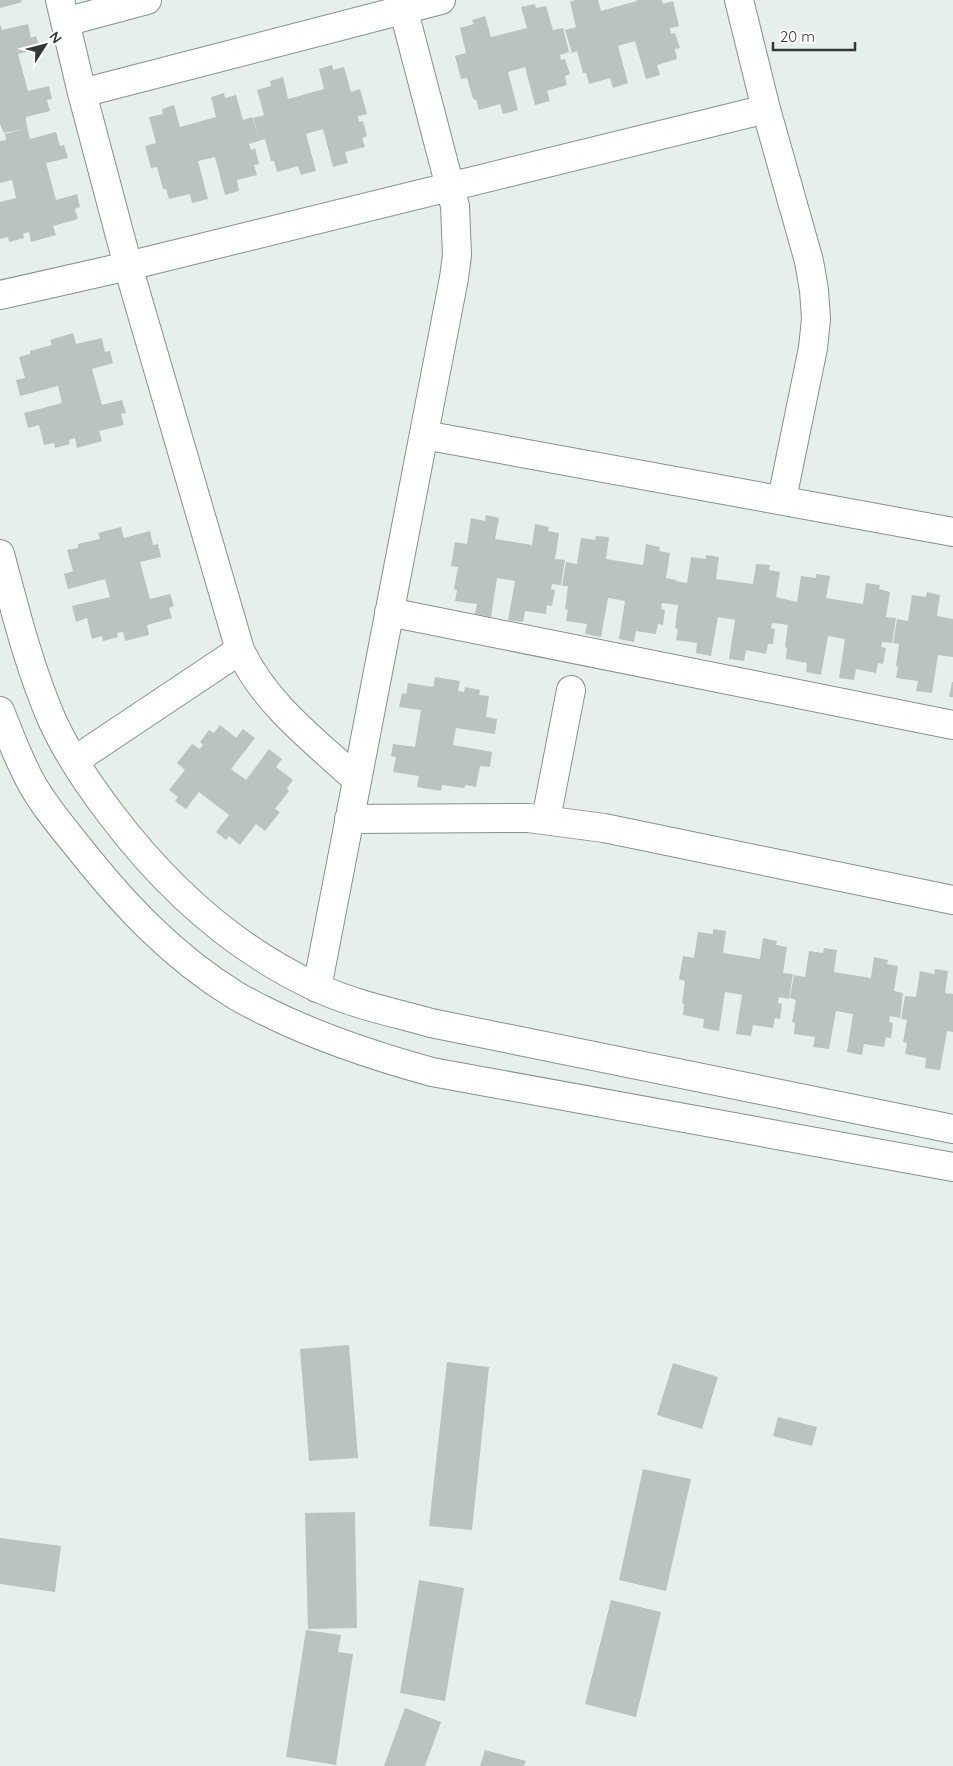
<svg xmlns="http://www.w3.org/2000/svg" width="953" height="1766" font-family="Quicksand,sans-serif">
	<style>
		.building { fill: #bbc3bf }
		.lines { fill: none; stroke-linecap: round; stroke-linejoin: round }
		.minor-casing { stroke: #88908c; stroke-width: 30 }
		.minor { stroke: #fff; stroke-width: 28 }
	</style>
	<rect width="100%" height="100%" fill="#e7efea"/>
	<path class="building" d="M0,0H21L22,2L0,8Z
		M575,0H598L601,11L637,1L636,0H662L663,4L673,1L679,26L670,28L671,34L675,33L680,48L675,49L677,59L657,65L660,75L646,79L635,41L618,46L628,83L613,88L610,78L589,84L586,73H583L577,51L572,53L565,30L576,27L570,2Z
		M535,4L536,8L546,6L553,30L563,28L569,52L560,55L561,60L565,59L570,74L565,76L567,85L547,91L550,101L535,105L525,67L508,72L518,110L503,114L500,104L479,110L476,100L473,99L467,78L461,79L455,56L466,53L460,28L474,24L472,20L485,16L491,37L527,28L521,7Z
		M0,24L2,30L28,24L31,38L36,36L40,49L18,54L28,91L49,86L52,99L47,100L50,111L26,117L27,127L30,139L56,132L60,146L64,145L68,158L46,163L56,200L77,194L80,207L75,209L78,219L53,226L56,235L31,242L29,232L23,234L24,238L9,242L8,237L0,239V202L16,198L12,180L0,183V141L6,140L5,134L24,129L4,133L0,124Z
		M332,65L333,70L344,67L351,92L360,89L367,114L358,116L359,122L363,121L367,136L362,138L365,147L345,152L348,163L333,167L323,129L306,134L316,171L301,175L298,166L277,172L274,161H271L265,139L249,144L251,150L255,148L259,164L254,165L257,175L237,180L239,191L225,195L215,157L198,161L208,199L192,203L190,194L169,199L166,189H163L157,167L151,168L145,146L156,143L149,117L163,114L162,109L174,105L180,127L216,117L211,97L224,93L225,98L236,95L243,120L252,117L259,139L253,118L264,115L257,90L271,86L270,81L283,77L288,99L324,89L319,69Z
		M73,333L76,344L102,338L105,352L110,351L113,363L92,369L102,405L122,400L126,413L121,414L124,425L99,431L102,441L77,448L75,438L69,440L70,444L55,448L54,443L44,445L39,425L28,428L24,413L62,403L58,386L20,396L16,380L25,378L19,357L30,354V351L52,345L50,340Z
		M486,515L499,518L495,539L532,545L535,524L549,527L548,531L559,533L555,559L565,560L561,585L552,584L551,589L555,590L552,606L547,605L546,614L525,611L523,622L508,620L515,581L497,578L491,617L475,614L477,604L455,601L457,590L454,589L458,567L451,566L455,542L467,544L471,518L485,521Z
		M121,527L124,538L150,531L153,545L158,544L161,557L140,562L150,599L170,594L174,606L169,608L172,618L147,625L149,635L125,641L123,632L117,633L118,637L103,641L102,636L92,639L87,618L76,622L72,606L110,597L105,579L68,589L64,574L73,571L67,550L78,548V544L100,539L98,533Z
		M596,536L609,537L606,559L643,565L646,544L660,547L659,551L670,553L666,578L676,580V581L687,583L691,557L706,559V555L719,557L716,579L753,584L756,564L770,565L769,570L780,572L776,597L797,602L801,576L816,578V574L830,576L826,598L863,604L866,583L880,585L879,589L890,592L886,617L896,618L892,643L882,642L881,647L886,648L883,664L878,663L876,673L856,669L854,680L839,678L845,639L828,636L821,675L806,672L807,663L786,659L787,648L785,647L788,625L782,624L772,623L771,628L775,629L773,644H768L766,654L746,650L744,661L729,659L735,620L718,617L711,656L696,653L697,643L676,640L678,629L675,628L678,605L662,603L661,609L665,610L663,625L658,624L656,634L636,631L634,642L619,639L625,601L608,598L601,637L585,634L587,624L566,621L568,610L565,609L568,586H562L566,562L577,564L581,538L595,540Z
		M927,592L940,595L937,616L953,619V657L938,655L932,693L916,691L918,681L896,678L898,667L896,666L899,644L893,643L897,619L908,621L912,595L926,597Z
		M435,677L460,681L458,691L464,692L465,687L480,690L479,695L489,696L486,717L497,719L495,734L456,728L453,745L492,752L490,767L480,766L476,787L466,785L464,788L442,785L441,791L417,787L419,776L393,772L396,757L391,756L393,744L415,747L421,710L399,707L402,693L406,694L408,683L433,687Z
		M952,682H953V697H949Z
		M220,725L236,738L243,729L255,738L231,769L246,780L269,749L282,759L276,767L293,780L287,788L289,791L275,809L280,812L265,831L256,824L240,845L229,836L226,840L216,832L229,815L199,792L186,809L175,801L178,797L169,790L185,770L177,763L192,744L200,749L203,745L200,742L209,730L214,733Z
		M713,929L726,931L723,953L760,959L763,938L777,941L776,945L787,947L783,973L793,974L789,999L779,997L778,1003L782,1004L780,1019L775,1018L773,1028L753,1025L751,1036L736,1034L742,995L725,992L719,1031L703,1028L704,1019L683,1015L684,1004L682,1003L685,981L679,979L683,956L694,958L698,932L713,934Z
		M824,948L837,950L834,972L871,978L874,957L888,960L887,964L898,966L894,991L903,993L900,1018L890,1016L889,1022L893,1023L891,1038L886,1037L884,1047L864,1044L862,1055L847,1052L853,1014L836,1011L829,1049L813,1047L815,1037L794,1034L795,1023L792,1022L796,1000L790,998L794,975L805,977L809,951L823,953Z
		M935,969L948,971L945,993L953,994V1032L947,1031L940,1070L925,1068L926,1058L905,1054L907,1043L903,1042L907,1020L901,1019L905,996L916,997L920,971L934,974Z
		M349,1345L358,1458L309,1461L300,1349Z
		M447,1362L489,1367L472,1530L429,1526Z
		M673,1363L718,1377L702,1429L657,1415Z
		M778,1417L817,1427L812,1446L773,1436Z
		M643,1469L691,1479L666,1591L619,1580Z
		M355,1512L357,1628L308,1629L305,1513Z
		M0,1538L61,1546L55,1592L0,1584Z
		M419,1580L464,1588L445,1701L400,1693Z
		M611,1600L661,1612L636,1717L585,1704Z
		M306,1630L341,1635L338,1652L353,1654L336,1765L286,1757Z
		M405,1708L441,1722L425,1766H384Z
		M485,1750L526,1761L524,1766H480Z"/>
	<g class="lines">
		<defs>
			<path id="minor" d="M60,0L82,93L128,266L240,650C265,704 314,740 357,780
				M739,0L766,109L809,261L814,290L816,319L813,348L782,499
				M65,22L147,0
				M82,93L441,0
				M0,295L128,266L766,109
				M424,435L953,532
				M0,554C15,610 29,667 52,720C67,753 88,784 110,813C165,886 232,948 316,987C352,1004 392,1012 431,1023L953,1129
				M389,612L953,725
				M0,711C10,736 19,761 32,784C45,807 62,827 79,848C124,905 173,957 235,995C245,1001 255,1006 265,1011C319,1038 374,1056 432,1072L953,1167
				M74,761L240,650
				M349,819L528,818L604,828L953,900
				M546,819L571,690
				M317,988L454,278L457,255L455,206L401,0"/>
		</defs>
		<use href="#minor" class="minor-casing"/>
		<use href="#minor" class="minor"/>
	</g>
	<g transform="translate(45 45) rotate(54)" stroke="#ffffff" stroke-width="4" paint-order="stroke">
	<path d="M0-4L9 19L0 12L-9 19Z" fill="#343735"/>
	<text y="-8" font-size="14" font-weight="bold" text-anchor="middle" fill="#343735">N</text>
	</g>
	<path d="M773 42v8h82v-8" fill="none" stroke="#343735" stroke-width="2.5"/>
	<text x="780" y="42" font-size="15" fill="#343735" stroke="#ffffff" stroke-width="4" paint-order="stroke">20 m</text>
</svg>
